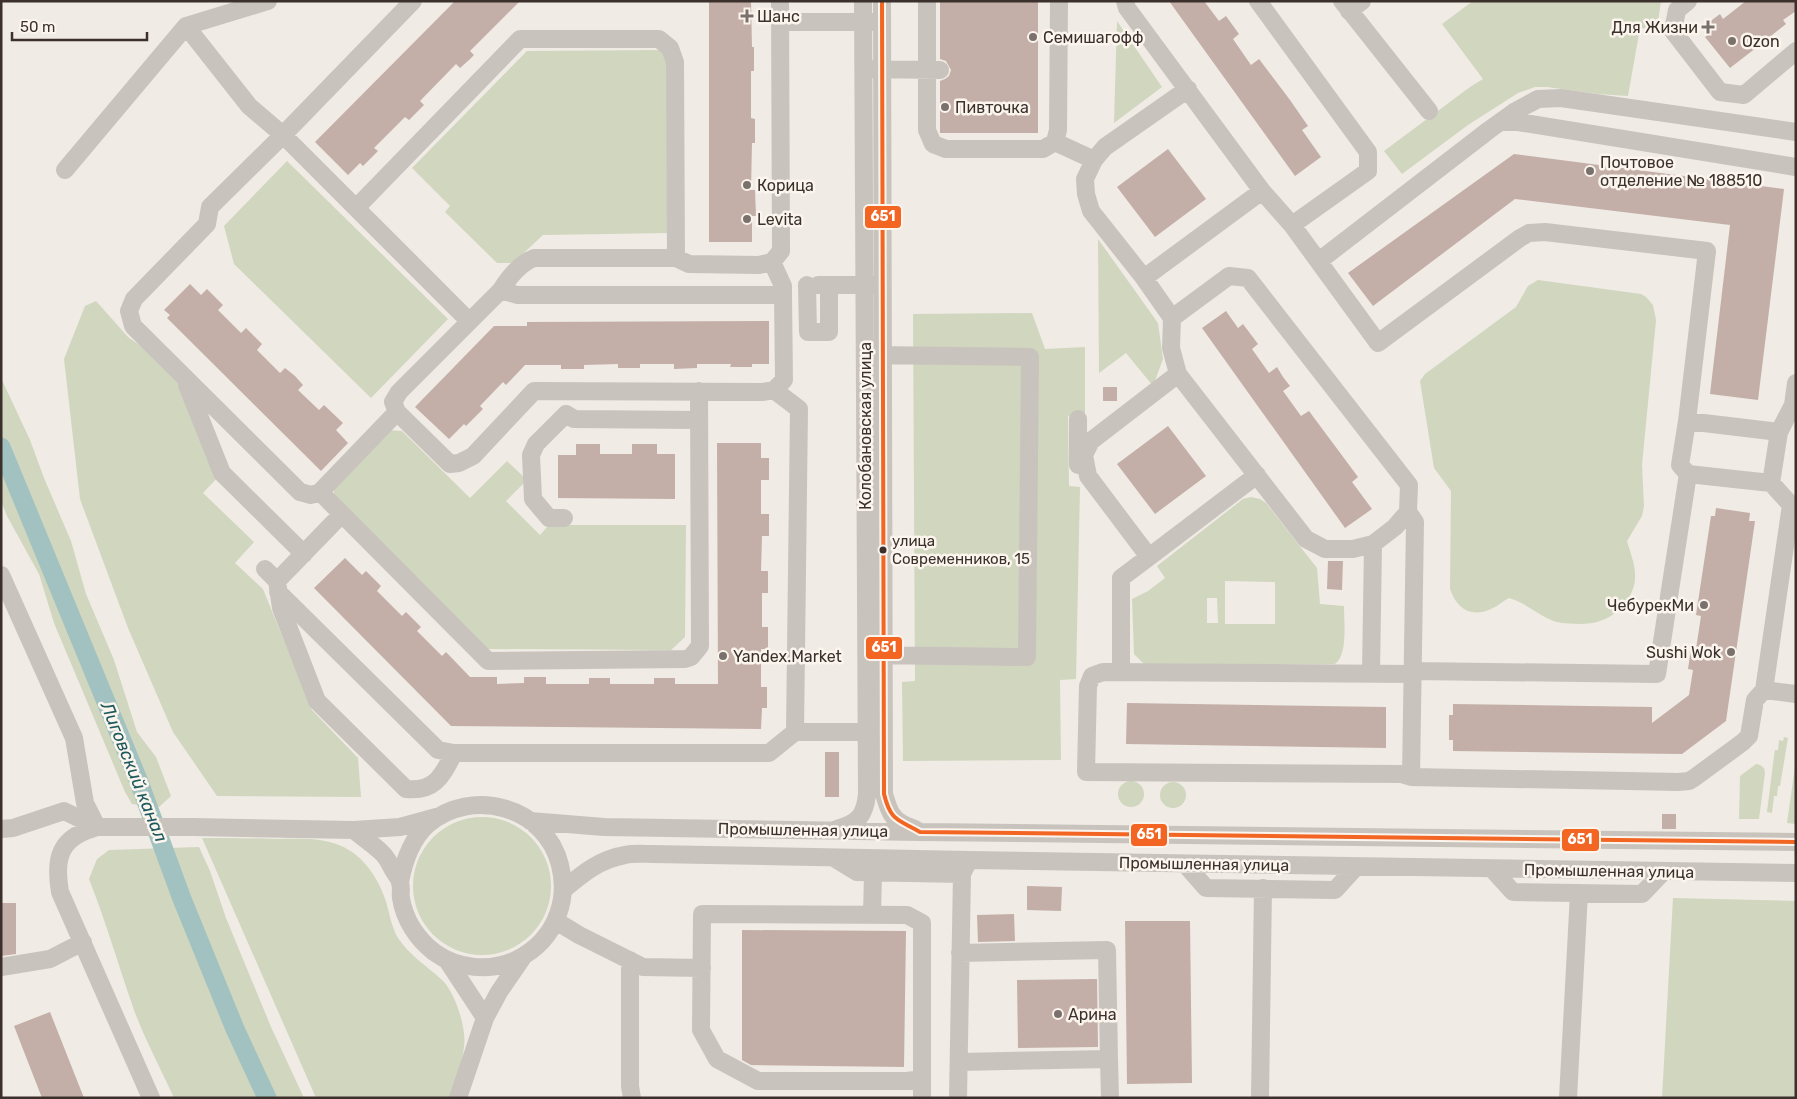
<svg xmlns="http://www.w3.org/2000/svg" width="1797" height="1099" font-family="Rubik,sans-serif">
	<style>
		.green { fill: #d1d6bf; fill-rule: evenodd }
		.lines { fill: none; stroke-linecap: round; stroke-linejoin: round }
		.canal { stroke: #a1c2c1; stroke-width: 19 }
		.building { fill: #c3afa7 }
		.minor { stroke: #c9c3be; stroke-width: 18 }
		.bus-1-casing { stroke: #fbf5ee; stroke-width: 8 }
		.bus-1 { stroke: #f26522; stroke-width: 4 }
		.poi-dot { fill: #7a716c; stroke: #fbf5ee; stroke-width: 2 }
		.bus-dot { fill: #3b302b; stroke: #fbf5ee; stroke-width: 2 }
		.labels { text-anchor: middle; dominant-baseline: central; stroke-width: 5; stroke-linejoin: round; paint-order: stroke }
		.bus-label { font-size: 15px; fill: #3b302b; stroke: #fbf5ee; text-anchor: start }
		.poi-label { font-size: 16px; fill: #3b302b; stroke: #fbf5ee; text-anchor: start }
		.street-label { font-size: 16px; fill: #3b302b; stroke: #fbf5ee }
		.water-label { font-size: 18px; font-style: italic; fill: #1f5a5e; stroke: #fbf5ee }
		.line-badge { stroke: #fbf5ee; stroke-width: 2 }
		.badge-label { font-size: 14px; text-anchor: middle; font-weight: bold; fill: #fff }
	</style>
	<rect width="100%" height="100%" fill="#f0ebe5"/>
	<path class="green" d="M1473,1H1661L1657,29L1640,28L1628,96L1598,94L1547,87H1535L1518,93L1468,125L1402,174L1384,151L1470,87L1483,79L1442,24Z
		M1117,21L1162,87L1114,123Z
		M666,50L669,233L543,235L513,263H497L445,212L450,206L412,168L527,51Z
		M287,161L448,319L371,398L234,264L224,226Z
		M1098,239L1158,323L1163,359L1153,386L1126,353L1099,373Z
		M1538,280L1641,294L1646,297L1653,305L1656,320L1642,465L1644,506L1642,516L1627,541C1630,552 1635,563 1635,575C1636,595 1619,615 1600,621C1590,625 1573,624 1562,623C1542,620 1528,603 1509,598C1503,601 1498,606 1491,609C1471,618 1457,609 1450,589L1451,491L1434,468L1420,381L1425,374L1516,307L1528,286Z
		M96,301L128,337L148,351L178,381L219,476L203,493L254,542L235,563L263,589L312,710L358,758L361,797L217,796L173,732L128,628L80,499L64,359L85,306Z
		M1032,313L1045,349L1085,347V415L1068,416L1069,486L1080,487L1076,679L1060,680L1061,760L903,761L902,682L915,681L913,314Z
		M1,378L30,440L44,478L71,541L86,594L114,660L137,732L156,757L171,796L159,807L132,804L125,792L54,623L39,574L7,516L1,501Z
		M388,430L402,431L470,498L507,461L527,480L506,501L540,535L549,525H686L685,637L671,650L487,649L334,495V484Z
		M1251,497L1260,499L1266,503L1317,568L1320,604L1344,606C1344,621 1348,655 1335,664H1144L1134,654L1132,599L1148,591L1165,578L1157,566L1243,499ZM1225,581L1275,582V624H1225ZM1207,598H1217L1218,623H1207Z
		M1784,737L1788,738L1780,786H1778L1777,796H1774L1772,813L1767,812L1774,756L1775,750H1778L1779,740L1783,741Z
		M1796,760V824L1787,823Z
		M1756,764L1760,765L1764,768L1765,773L1759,819H1739L1740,776Z
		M1118 794a13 13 0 1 1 26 0a13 13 0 1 1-26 0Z
		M1160 795a13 13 0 1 1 26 0a13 13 0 1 1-26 0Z
		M413 886a69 69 0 1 1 138 0a69 69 0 1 1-138 0Z
		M202,838C227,838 251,838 275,839C296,839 319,837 339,845C364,855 380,880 387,905C390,916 392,928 398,938C409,955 427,966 442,980C455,992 467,1029 464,1047C462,1064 455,1082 449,1098H316Z
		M199,847L210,871L226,918L271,1027L304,1098H174C161,1069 145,1040 134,1010C119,967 106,922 89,879L97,859L109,850Z
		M1673,898L1796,901V1098H1662Z"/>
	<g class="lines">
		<path class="canal" d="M1,447L139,782L182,899L235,1029L267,1098"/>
	</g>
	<path class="building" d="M455,1H520L470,51L474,55L469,60L460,68L456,64L420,101L424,105L409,120L405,117L374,148L378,151L363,166L360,163L348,175L315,142Z
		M709,1H751L752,47H754V71H751V118L755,119V143H752L751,190H755L756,216H752V242H709Z
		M940,1H1038V133H940V81L945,79L949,76L951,70L946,61L940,59Z
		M1169,1H1204L1219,21L1226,16L1239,34L1233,39L1251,65L1259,59L1290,100L1308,126L1302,130L1321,157L1295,176Z
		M1746,1H1796V11L1783,20L1786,24L1772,35L1774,38L1763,46L1761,44L1730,68L1705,37L1709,34L1704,26L1720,14L1723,19Z
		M1168,149L1206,199L1155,237L1117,187Z
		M1514,154L1784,189L1758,400L1710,394L1730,225L1515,199L1373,306L1348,273Z
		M190,284L201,295L207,289L223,305L218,310L241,333L246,328L262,344L257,350L280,373L285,368L295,376L303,385L298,390L319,410L324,405L343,423L336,430L348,443L321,471L167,318L170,315L164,310Z
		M1226,311L1238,328L1243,324L1258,344L1252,349L1269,373L1277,367L1283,377L1290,386L1283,391L1301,416L1309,411L1358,477L1352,482L1372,509L1345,528L1202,328Z
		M769,321V364H752V367H730L731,364H697V368L674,369V364H640V368H618V364L584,365V369H561V365H525L506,385L503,382L480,406L483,409L466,426L464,424L449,439L415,407L494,326H527V322Z
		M1103,387H1117V401H1103Z
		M1168,426L1206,476L1155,514L1117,464Z
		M717,443H761V458H769V480H761V514H769V536H762L761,571H768V593H762V627H768V649H761V687H767V708H762L761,729L451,726L314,588L345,558L362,575L366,571L381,586L377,591L402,616L406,612L421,627L417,631L442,656L446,652L470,677H497V684L524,683V677H546V684H589V678H610V684H654V678H675V684H718Z
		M576,444H600V454H632V444H657V454H675V499L558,498V455H576Z
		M1716,508L1750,513L1749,521H1755L1726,721L1682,754L1453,751V740H1449V715H1453V704L1652,707V723L1689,695L1693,670L1688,669L1691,649H1696L1701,616L1696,615L1711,516H1715Z
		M1328,561H1343L1342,590L1327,589Z
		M1127,703L1386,707V748L1126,744Z
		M825,752H839V797H825Z
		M1662,814H1676V829H1662Z
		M1027,886L1062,887L1061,911L1027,910Z
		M1,903H16V954L1,956Z
		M1014,914L1015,941L978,942L977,915Z
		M1125,921H1190L1192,1083L1127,1084Z
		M742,930L906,931L904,1067L751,1065L742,1060Z
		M1097,979L1098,1047L1018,1048L1017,980Z
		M50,1012L84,1098H42L14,1026Z"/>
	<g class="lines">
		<path class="minor" d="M882,1L884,794C888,806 890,818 903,824C908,827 913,827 918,831
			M927,1V130L933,144L946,149H1043L1055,142L1058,130L1059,1
			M1125,1L1127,8L1262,191L1292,225L1368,171V152L1258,1
			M1342,1L1429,111
			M1688,1L1677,10L1673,31L1720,92L1744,95L1796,51
			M1349,11L1362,1
			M780,22H874
			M186,26L249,106L283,135L469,321
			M872,69L940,70
			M1188,89L1105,147L1094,160L1085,179L1086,194L1091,211L1144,278L1262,191
			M1500,122H1518L1796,167
			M1055,142L1094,160
			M65,170L186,26L268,1
			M356,208L520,39H659L670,48L675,62L676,258
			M1292,225L1378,343L1520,238L1529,233L1545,232L1707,251L1687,421L1680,465L1688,474L1771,483
			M1319,261L1489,130L1514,112L1538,99L1561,98L1796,132
			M772,262L783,286V295L784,380L774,390L762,392L534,391L473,456L459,463L450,464L397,412L393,402L399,392L501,290L517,295H783
			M1144,278L1172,318L1171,348L1178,374L1306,539L1325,549H1353L1373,544L1395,527L1408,512L1409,485L1248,278L1229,276L1172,318
			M807,285L808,332H829V285
			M818,285H875
			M501,290C509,277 519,264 534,258H676L689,264L759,265L772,262L781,251L780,1
			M871,355L1030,357L1027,657L872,655
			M1178,374L1091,441L1084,455L1088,476L1149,557L1257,475
			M187,385L222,473L304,554
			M397,412L320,492L311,495L300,492L133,326L129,311L134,299L207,224L210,207L283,135L413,1
			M1078,419V465
			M1687,421L1779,432
			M320,492L488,661L685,659L691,657L700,646L699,391
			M1408,512L1415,522L1411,777
			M342,514L277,581L281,608L317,701L406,789C435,792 442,776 454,753
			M564,518H549L533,499L531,455L536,444L566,414L574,419L699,420
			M265,569L277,581
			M1,575L74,738L85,803L97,827
			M278,592L438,750L454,753H769L795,732L799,409L774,390
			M1414,671L1657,674L1688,474
			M1121,672V578L1149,557
			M1371,673L1373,544
			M1413,674L1103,672L1092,676L1088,686L1086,772L1401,774L1411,777L1678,782L1689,781L1694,778L1743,742L1749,736L1755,700L1764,690L1791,505L1771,483L1779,432L1793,405L1796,383
			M1764,690L1796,694
			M795,732H877
			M530,821L604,827L920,832L1796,842
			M1,829L13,828L64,811L97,827
			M837,829C858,823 865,816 867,794L863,1
			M354,830C363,838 374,845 383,854C388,859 391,867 395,873C397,876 400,880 400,883C402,888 400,893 401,898C404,919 417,939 434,952C457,969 490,972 516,960C536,950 551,934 558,914C564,898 564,881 560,865C546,807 472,786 427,825C411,840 404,861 400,882
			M834,858L857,872L962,874L967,864
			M1185,864L1206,888L1335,890L1356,867
			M1492,869L1513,892L1642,894L1663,872
			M563,890C582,874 600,859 625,855C634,853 644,854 653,854L970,860L1796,873
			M872,915L873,873
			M556,921L579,935L643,967L702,968
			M447,960L485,1018
			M630,960V1086L632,1098
			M1,967L50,959L83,942
			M1109,1059L1110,1098
			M959,1062L1109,1059L1107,950L960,953
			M151,1098L60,892C54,857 60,837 97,827H193L354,830L400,827L440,816
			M458,1098L485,1018L499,992L523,957
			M922,1098V923L907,915L702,914L701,1030L717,1059L758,1081H907L922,1079
			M958,1098L962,874
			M1260,1098L1263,888
			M1568,1098L1579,893"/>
		<defs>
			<path id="bus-1" d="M882,1L884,794C891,822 898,819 920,832L1796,842"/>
		</defs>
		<use href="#bus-1" class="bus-1-casing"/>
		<use href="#bus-1" class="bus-1"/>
	</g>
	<g class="poi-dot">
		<path d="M744.5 8.5h5v5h5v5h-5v5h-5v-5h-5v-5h5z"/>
		<path d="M1705.5 19.5h5v5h5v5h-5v5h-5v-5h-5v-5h5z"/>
		<circle cx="1033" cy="37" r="5"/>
		<circle cx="1732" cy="41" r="5"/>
		<circle cx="945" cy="107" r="5"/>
		<circle cx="1590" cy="171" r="5"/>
		<circle cx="747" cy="185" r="5"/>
		<circle cx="747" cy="219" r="5"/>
		<circle cx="1704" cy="605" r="5"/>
		<circle cx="1731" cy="652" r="5"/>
		<circle cx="723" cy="656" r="5"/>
		<circle cx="1058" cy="1014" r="5"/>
	</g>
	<circle class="bus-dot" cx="883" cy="550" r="4.5"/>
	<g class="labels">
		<g class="bus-label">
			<text x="892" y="541">улица<tspan x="892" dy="18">Современников, 15</tspan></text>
		</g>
		<g class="poi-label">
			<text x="757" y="16">Шанс</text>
			<text x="1698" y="27" text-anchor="end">Для Жизни</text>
			<text x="1043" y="37">Семишагофф</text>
			<text x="1742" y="41">Ozon</text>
			<text x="955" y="107">Пивточка</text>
			<text x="1600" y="162">Почтовое<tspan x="1600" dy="18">отделение № 188510</tspan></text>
			<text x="757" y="185">Корица</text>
			<text x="757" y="219">Levita</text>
			<text x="1694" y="605" text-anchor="end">ЧебурекМи</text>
			<text x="1721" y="652" text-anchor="end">Sushi Wok</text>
			<text x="733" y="656">Yandex.Market</text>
			<text x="1068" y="1014">Арина</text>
		</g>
		<g class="street-label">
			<text transform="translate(865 426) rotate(-90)">Колобановская улица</text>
			<text transform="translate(803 830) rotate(1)">Промышленная улица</text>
			<text transform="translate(1204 864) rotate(1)">Промышленная улица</text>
			<text transform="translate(1609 871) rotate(1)">Промышленная улица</text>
		</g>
		<g class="water-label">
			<text transform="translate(134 772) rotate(68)">Лиговский канал</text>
		</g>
	</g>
	<g class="line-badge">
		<rect x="864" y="205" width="38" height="24" rx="5" fill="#f26522"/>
		<rect x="865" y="636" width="38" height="24" rx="5" fill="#f26522"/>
		<rect x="1130" y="823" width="38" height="24" rx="5" fill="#f26522"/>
		<rect x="1561" y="828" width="39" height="24" rx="5" fill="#f26522"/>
	</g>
	<g class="badge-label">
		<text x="883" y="221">651</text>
		<text x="884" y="652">651</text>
		<text x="1149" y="839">651</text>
		<text x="1580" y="844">651</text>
	</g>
	<rect width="1797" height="1099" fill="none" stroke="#3b302b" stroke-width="5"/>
	<path d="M12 32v8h135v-8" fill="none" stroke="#3b302b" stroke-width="2.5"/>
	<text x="20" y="32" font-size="15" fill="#3b302b" stroke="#fbf5ee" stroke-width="4" paint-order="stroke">50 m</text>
</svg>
